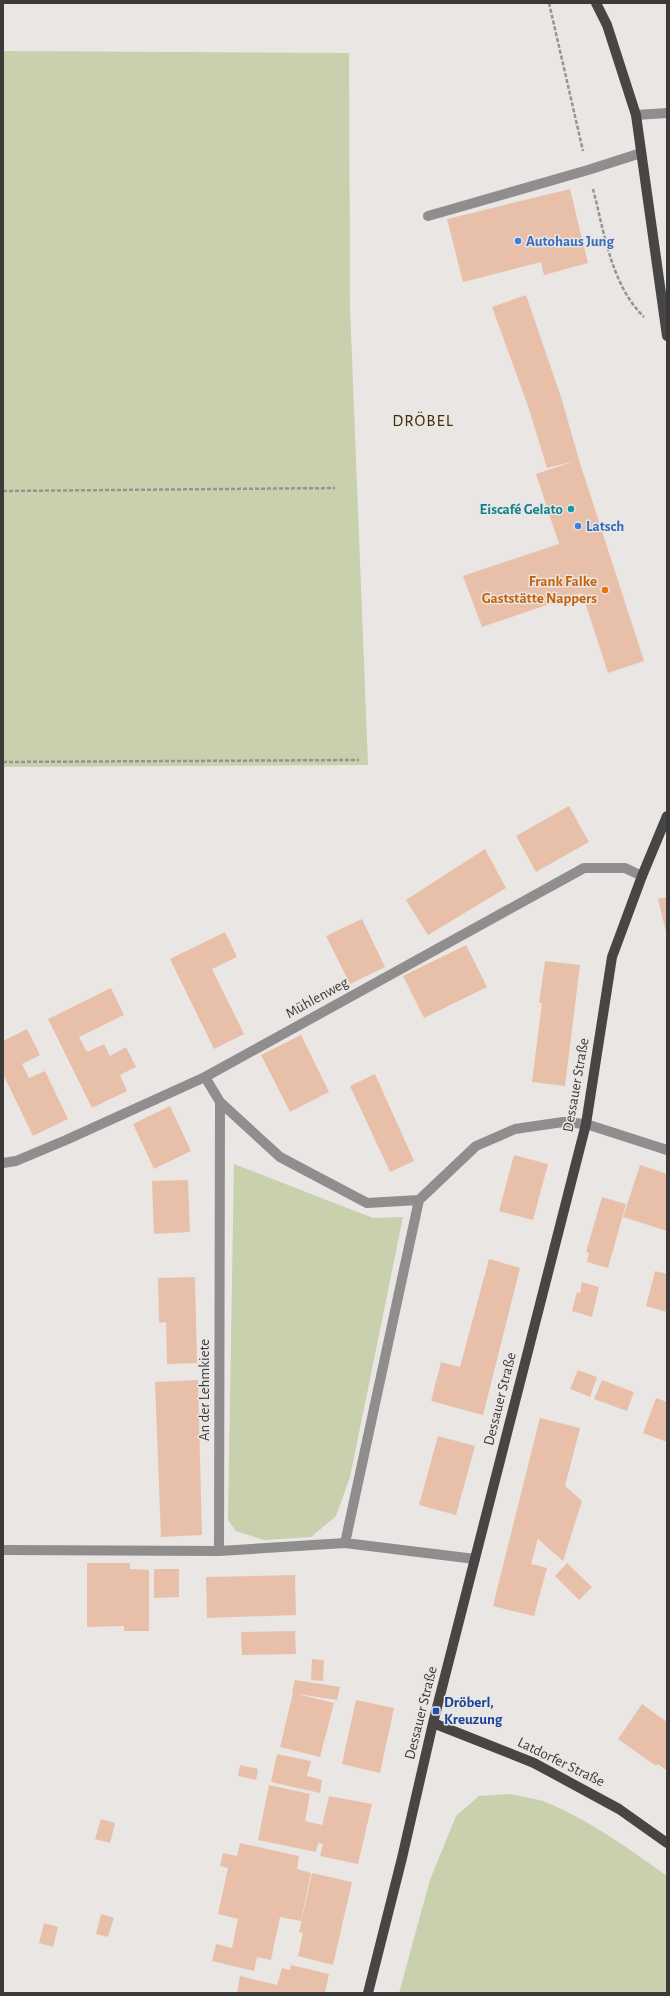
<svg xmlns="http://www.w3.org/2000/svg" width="670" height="1996" font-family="'Alegreya Sans',sans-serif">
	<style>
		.green { fill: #c8d0ad }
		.building { fill: #e8c0aa }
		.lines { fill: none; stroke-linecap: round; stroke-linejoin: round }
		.path { stroke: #969392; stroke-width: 2.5; stroke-dasharray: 4 2; stroke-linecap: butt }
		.minor { stroke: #8f8d8d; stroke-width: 10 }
		.major { stroke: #484545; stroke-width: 10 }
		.shop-dot { fill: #3f7fe0; stroke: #eae6e4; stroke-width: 1.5 }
		.culture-dot { fill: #0f9aa8; stroke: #eae6e4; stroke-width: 1.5 }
		.food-dot { fill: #e8710a; stroke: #eae6e4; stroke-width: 1.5 }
		.transit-dot { fill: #1a4fb4; stroke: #eae6e4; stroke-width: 1.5 }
		.labels { text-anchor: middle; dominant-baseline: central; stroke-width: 3; stroke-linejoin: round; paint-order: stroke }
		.shop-label { font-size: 15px; font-weight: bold; fill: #366cbe; stroke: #eae6e4; text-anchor: start }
		.culture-label { font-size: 15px; font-weight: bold; fill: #0d838f; stroke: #eae6e4; text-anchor: end }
		.food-label { font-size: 15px; font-weight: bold; fill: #c56008; stroke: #eae6e4; text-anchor: end }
		.street-label { font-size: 15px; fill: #3b3a39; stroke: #eae6e4 }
		.transit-label { font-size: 15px; font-weight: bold; fill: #164399; stroke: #eae6e4; text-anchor: start }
		.quarter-label { font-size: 17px; letter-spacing: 1px; fill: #432e08; stroke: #eae6e4 }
	</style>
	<rect width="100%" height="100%" fill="#eae6e4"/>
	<path class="green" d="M3,51L349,53L350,307L368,765L3,767Z
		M234,1164L373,1218L403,1217L350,1477L336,1516L311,1537L264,1540L236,1531L228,1520Z
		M509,1794C520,1796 532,1798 543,1801C588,1819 628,1848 667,1876V1993H399L430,1880L456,1816L479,1796Z"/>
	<path class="building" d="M570,189L588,263L544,275L541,262L463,282L447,219Z
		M526,295L562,400L579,460L644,661L608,673L582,593L482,627L463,576L559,544L536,474L575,461L547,468L529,409L492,307Z
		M569,806L589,842L536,872L516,836Z
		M485,849L506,888L428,935L406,900Z
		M667,897V932H666L658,899Z
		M362,919L385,967L350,984L326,936Z
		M225,932L237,957L212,969L244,1034L214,1049L170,959Z
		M466,945L487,987L424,1018L403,976Z
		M545,961L580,965L565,1086L532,1082L542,1003H539Z
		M111,988L124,1015L79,1037L87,1052L104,1044L110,1056L126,1047L136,1067L120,1075L127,1091L92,1108L48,1019Z
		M27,1029L40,1055L22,1064L29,1078L45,1071L68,1119L33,1136L3,1074V1041Z
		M301,1035L329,1092L290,1112L261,1055Z
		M375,1074L414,1161L390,1172L350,1086Z
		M170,1106L191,1151L154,1169L133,1124Z
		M514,1155L548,1164L533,1220L499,1211Z
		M640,1165L667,1174V1231L623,1217Z
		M188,1180L190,1232L154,1234L152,1181Z
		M602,1197L626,1204L608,1268L587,1262L589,1253L586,1252Z
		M489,1259L520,1268L483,1415L431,1401L441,1362L460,1367Z
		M655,1271L667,1274V1312L646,1306Z
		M195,1277L197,1363L167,1364L166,1322L159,1323L158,1278Z
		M582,1282L599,1287L592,1317L572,1311L577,1292L580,1293Z
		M578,1370L597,1377L590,1397L570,1389Z
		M198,1380L202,1535L161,1537L155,1382Z
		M602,1380L634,1392L627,1411L594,1399Z
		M656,1398L667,1402V1442L643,1433Z
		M540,1418L580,1428L565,1486L582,1501L563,1561L538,1539L531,1564L547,1568L534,1616L493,1606Z
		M438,1436L475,1446L456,1515L419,1505Z
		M87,1563H130V1569L149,1570V1631H124V1626L87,1627Z
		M567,1563L592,1587L579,1600L555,1576Z
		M154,1569H179V1597L154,1598Z
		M295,1575L296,1615L207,1618L206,1577Z
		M295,1631L296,1654L242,1655L241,1632Z
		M312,1659L324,1660L323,1681L311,1680Z
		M295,1680L340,1687L337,1700L292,1693Z
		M293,1693L334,1703L320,1757L280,1747Z
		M356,1700L394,1708L380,1773L342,1764Z
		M642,1704L667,1722V1771L658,1764L656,1766L618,1739Z
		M277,1754L311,1761L307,1776L322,1780L320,1793L271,1782Z
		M240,1765L258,1769L256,1780L238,1776Z
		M269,1785L310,1794L305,1821L322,1825L316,1852L258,1840Z
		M329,1796L372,1804L358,1864L320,1856L323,1844L318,1843Z
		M101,1819L115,1823L110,1843L95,1839Z
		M240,1843L299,1856L297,1869L311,1873L301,1921L280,1917L271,1960L257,1957L254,1971L212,1961L216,1944L232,1948L238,1919L218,1914L228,1868L220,1866L223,1853L237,1856Z
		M312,1873L352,1882L333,1965L298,1956L303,1933L299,1932Z
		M101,1914L114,1918L108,1937L96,1934Z
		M44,1923L58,1927L53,1947L39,1943Z
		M291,1965L329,1974L325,1993H237L240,1976L277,1985L282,1968L290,1970Z"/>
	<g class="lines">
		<path class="path" d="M549,3L583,151
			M593,189C604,231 611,285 644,317
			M3,491L335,488
			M3,762L359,760"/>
		<path class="minor" d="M636,115L667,113
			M428,216L588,170L641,153
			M205,1077L220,1102L219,1551L345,1543L419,1200L367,1203L280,1157L220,1102
			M3,1163L16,1161L66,1140L205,1077L584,868H625L642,876
			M419,1200L476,1146L515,1129L563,1122L586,1124L667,1150
			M345,1543L475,1559
			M3,1550L219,1551"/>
		<path class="major" d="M596,3L607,25L636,115L667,336
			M433,1723L534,1763L619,1809L667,1843
			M368,1993L402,1858L433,1723L586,1124L612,957L642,876L667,816"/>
	</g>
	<g class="shop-dot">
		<circle cx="518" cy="241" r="4"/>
		<circle cx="578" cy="526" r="4"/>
	</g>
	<circle class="culture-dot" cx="571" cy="509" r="4"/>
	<circle class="food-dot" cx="605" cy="590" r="4"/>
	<rect class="transit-dot" x="432" y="1707" width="8" height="8" rx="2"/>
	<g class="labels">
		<g class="shop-label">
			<text x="526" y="241">Autohaus Jung</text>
			<text x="586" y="526">Latsch</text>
		</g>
		<g class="culture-label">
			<text x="563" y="509">Eiscafé Gelato</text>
		</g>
		<g class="food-label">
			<text x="597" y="581">Frank Falke<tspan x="597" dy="17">Gaststätte Nappers</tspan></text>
		</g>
		<g class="street-label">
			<text transform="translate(317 998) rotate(-29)">Mühlenweg</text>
			<text transform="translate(576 1085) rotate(-80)">Dessauer Straße</text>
			<text transform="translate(204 1390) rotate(-90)">An der Lehmkiete</text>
			<text transform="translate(500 1399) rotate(-76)">Dessauer Straße</text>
			<text transform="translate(421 1713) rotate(-76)">Dessauer Straße</text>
			<text transform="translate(561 1762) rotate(26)">Latdorfer Straße</text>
		</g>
		<g class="transit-label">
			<text x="444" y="1702">Dröberl,<tspan x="444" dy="17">Kreuzung</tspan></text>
		</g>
		<g class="quarter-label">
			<text x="423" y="420">DRÖBEL</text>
		</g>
	</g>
	<rect width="670" height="1996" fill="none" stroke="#3b3a39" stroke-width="8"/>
</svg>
